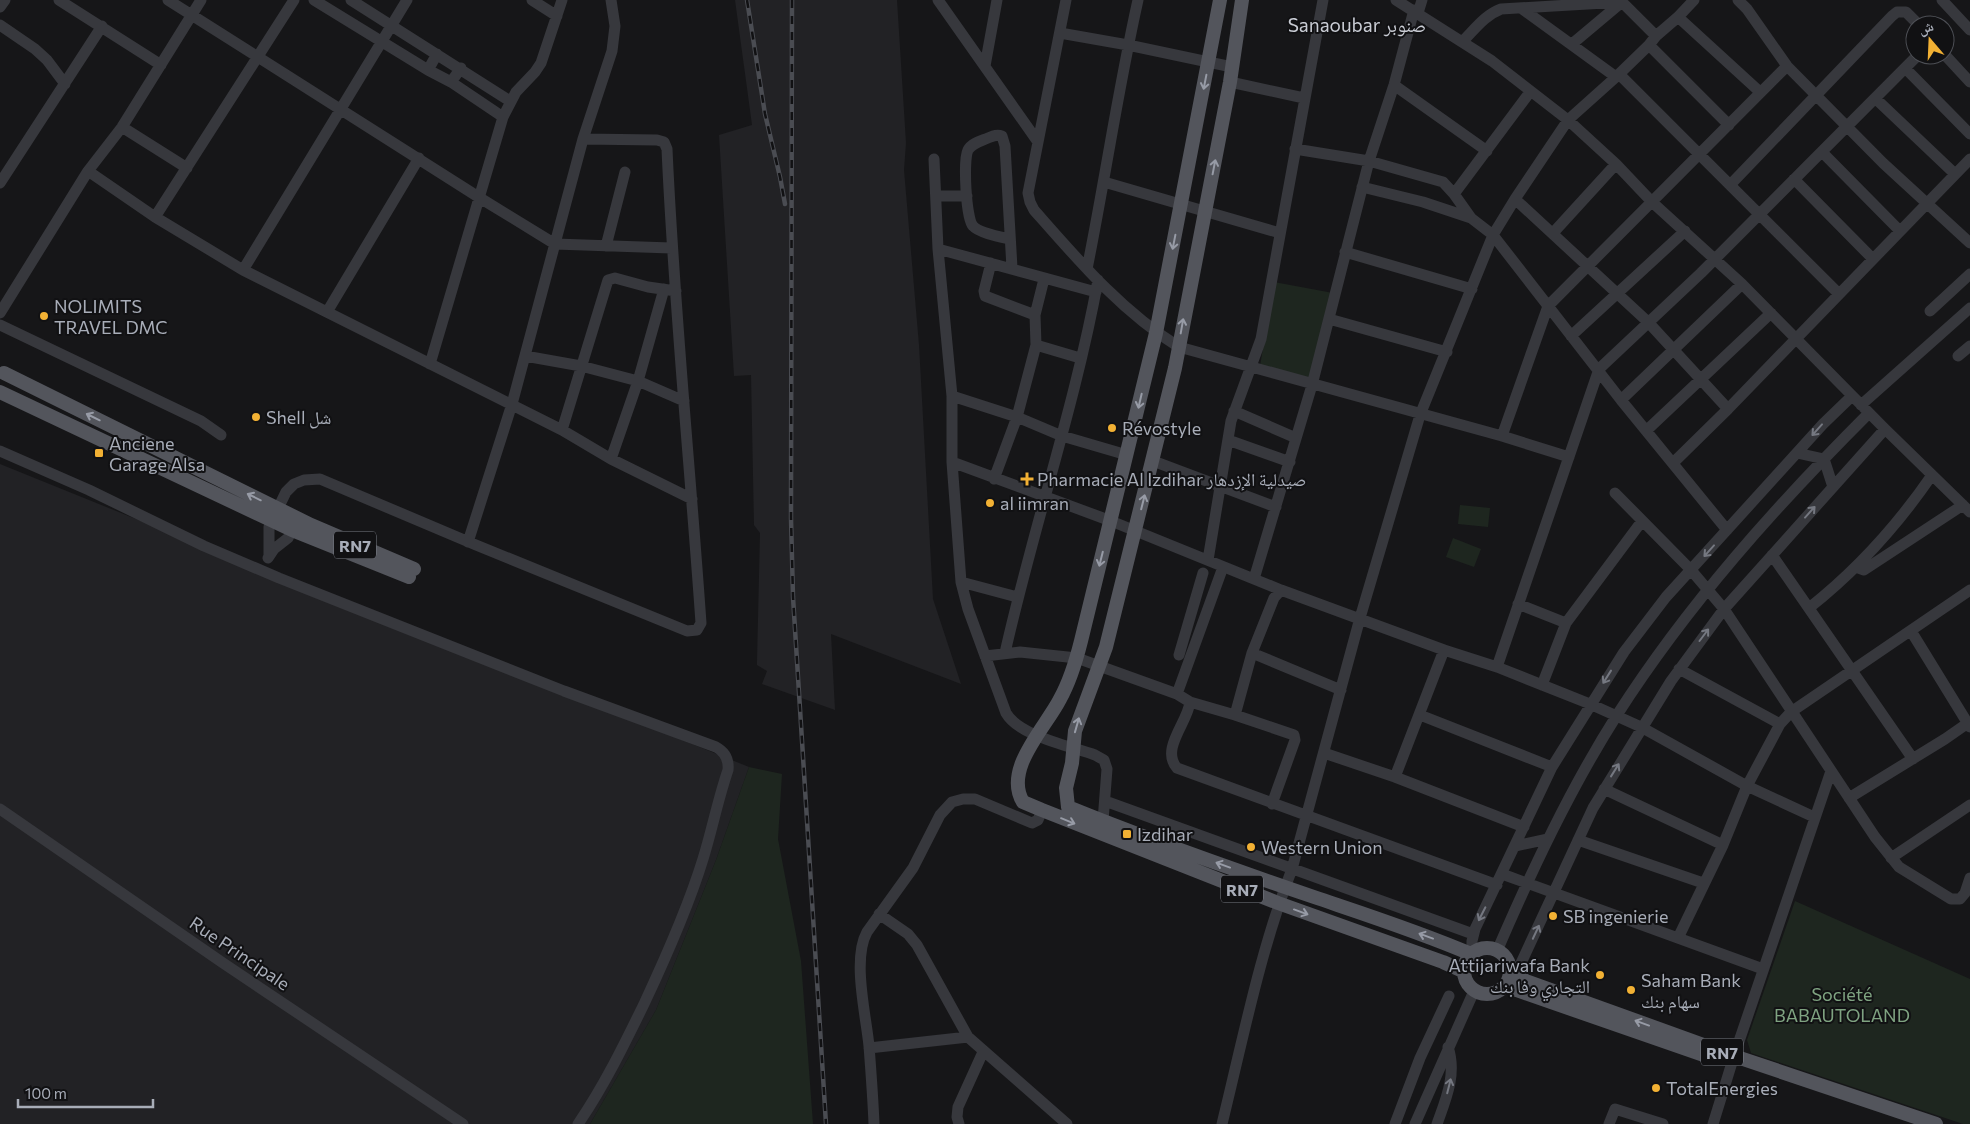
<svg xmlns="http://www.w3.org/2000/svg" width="1970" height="1124" font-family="Commissioner,'Noto Naskh Arabic',sans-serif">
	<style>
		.built { fill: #222225 }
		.green { fill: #1e261f }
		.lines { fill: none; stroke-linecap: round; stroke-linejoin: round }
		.minor { stroke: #37383d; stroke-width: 11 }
		.major { stroke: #53555c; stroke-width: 14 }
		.rail-casing { stroke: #4a4c52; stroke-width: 4.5 }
		.rail { stroke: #111113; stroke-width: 2.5; stroke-dasharray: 8; stroke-linecap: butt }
		.oneway { stroke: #979ba6 }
		.oneway2 { stroke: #757881 }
		.poi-dot { fill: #f2b134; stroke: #111113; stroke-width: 2 }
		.labels { text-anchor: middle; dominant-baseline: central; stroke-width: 4; stroke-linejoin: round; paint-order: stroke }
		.shield { fill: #111113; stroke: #7b7e86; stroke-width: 1 }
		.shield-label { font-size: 16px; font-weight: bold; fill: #a8adb8 }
		.poi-label { font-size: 18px; fill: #a8adb8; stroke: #111113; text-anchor: start }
		.street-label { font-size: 18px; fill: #a8adb8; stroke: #111113 }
		.park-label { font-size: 18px; fill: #7fa381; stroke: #111113 }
		.neighbourhood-label { font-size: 19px; fill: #c9ccd4; stroke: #111113 }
	</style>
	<rect width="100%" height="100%" fill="#161618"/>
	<path class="built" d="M735,0H897L906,143L904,170L919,345L933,599L961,684L831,634L835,710L762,684L767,671L757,665V661L760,533L754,525L751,375L734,376L719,135L752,125Z
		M0,464L749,767L716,860L656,1010L590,1124H0Z"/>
	<path class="green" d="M1274,282L1333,293L1309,384L1260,366Z
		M1460,505L1490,508L1488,527L1458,524Z
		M1453,538L1481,549L1474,567L1446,557Z
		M749,767L782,774L778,839L801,961L813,1124H590L656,1010L716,860Z
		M1795,901L1970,979V1124H1963L1751,1053L1747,1040Z"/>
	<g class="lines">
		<path class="minor" d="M59,0L161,65
			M168,0L480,198L555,244L671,248
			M314,0L428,70L437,54
			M351,0L510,101
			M532,0L557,16
			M938,0L1038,142
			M1066,0L1028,193L1030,202L1034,210C1078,260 1122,312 1179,347L1502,436L1569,457
			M1396,0L1492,61L1568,120L1616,164L1652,202L1742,284L1885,429L1970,512
			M1738,0L1747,9L1787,66L1883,163L1970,243
			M1942,0L1970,30
			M0,7L5,0
			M1521,8L1616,77
			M1418,13L1422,0
			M1678,17L1760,92
			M0,25L35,49L47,60L65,84
			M1060,33L1128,45L1232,67
			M1463,41C1475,29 1485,15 1501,9L1622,2L1656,36
			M1572,44L1622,2
			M1649,45L1729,125
			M1945,55L1970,82
			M985,66L997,0
			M1905,68L1970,134
			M428,70L451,82L461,68
			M1619,74L1839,294
			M451,82L503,117
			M1230,82L1304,98
			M1394,85L1487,151
			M1876,99L1955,174
			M122,127L187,168
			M1295,149L1369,161L1443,182L1454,194L1471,218L1493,235L1621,400L1727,530
			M1822,152L1900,231
			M934,159L938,249L952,396V462L961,582L968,609L1006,713C1019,736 1070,746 1095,755L1104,760L1107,769L1103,821
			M88,171L155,217L243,270L562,430L611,459L692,499
			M1794,179L1873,259
			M1104,182L1280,233
			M0,183L102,26
			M1731,184L1892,16L1897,12H1906L1919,25
			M1362,187L1423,202L1471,218
			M1454,194L1530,92
			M936,196H967
			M1515,199L1648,322L1728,409
			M155,217L294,0
			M1553,233L1616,164
			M1010,239C1001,237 979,233 973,226C966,219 963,160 968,150C972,143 981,141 988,138C993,136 997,134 1002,136L1005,146L1012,268
			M606,246L625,172
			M938,249L1096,292
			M1345,252L1472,289
			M991,263L984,291L985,296L1035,315
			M1087,269C1105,180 1118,89 1138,0
			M243,270L407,0
			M1930,311L1970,274
			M327,312L419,158
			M0,313L88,171L122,127L201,0
			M1329,319L1447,352
			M0,325L201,421L221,435
			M1571,336L1685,231
			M1036,345L1080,358
			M525,356L581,366L638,381L684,401
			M1958,356L1970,346
			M430,364L503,117L516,92L535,72L541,63L562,0
			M952,396L1017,417L1062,436L1127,455
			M1621,400L1742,284
			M1861,405L1970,308
			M1234,411L1296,438
			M562,430L608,280L615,278L648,287L676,291
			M1647,430L1771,313
			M1502,436L1548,306L1787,66
			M1228,440L1290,462
			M0,451L89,490L204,546L279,578L564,691L716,747C725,752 729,760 728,770C718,799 712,830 703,859C688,908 666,957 644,1004C624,1045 604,1086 578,1124
			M1797,453L1824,459L1833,487
			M611,459L638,381L664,289
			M1153,461L1276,507
			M952,462L1111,521L1281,590L1444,650L1497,667L1590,704L1641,727L1747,786L1814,817
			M1673,463L1728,409L1970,159
			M994,479L1017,417L1036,345L1035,315L1044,279
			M1615,493L1691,570L1724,609L1875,837L1899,867L1951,899H1960L1965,893L1970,878
			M468,542L512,404L583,139L612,51L615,26L611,0
			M1772,555L1913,759
			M269,556V527L286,492L294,484L304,480L320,479L476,545L687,631L697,630L701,623C690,465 674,307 667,149L664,142L657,140L583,139
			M268,558L274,549L288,538L296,522
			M1208,560L1231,421L1261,339L1323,0
			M1856,567L1864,570L1963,505
			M1254,579L1312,385L1369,161L1394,85L1414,10
			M961,582L1017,597
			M1518,604L1566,623
			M1809,608C1857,570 1897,526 1932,475
			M1911,631L1970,727
			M1005,653C1033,528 1075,406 1098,280
			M1252,653L1341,690
			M1179,655L1203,573
			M985,656L1020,652L1077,658L1177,694L1190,702L1235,715L1294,735L1295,740L1272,804
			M1497,667L1599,369L1701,273L1918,55
			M1679,669L1780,724
			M1542,685L1566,623L1642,521
			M1177,694L1223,567
			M1190,702C1188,722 1160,749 1177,768L1497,885
			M1235,715L1252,653L1274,598L1281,590
			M1420,715L1552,767
			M1324,753L1395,777L1524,827
			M1395,777L1444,650
			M1604,789L1723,845
			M1849,798L1945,739L1968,723
			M1105,801L1473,934
			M0,809L223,963L463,1124
			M1578,840L1703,883
			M1515,846L1548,839
			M1891,858L1970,805
			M1502,874L1763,969
			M879,914L908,934L917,945L968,1037
			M1678,938L1723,845L1747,786L1780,724L1791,712L1970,590
			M1497,951C1532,870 1570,789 1617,715C1688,604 1776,506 1869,413
			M1472,953V941L1475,929L1552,767L1624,652L1666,597L1823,424L1852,396
			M1515,976L1593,808L1671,681L1724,609L1885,429
			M869,1048L968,1037L1067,1124
			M874,1124C873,1098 871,1072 869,1046C866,1015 852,959 867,932L913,868L940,815L952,802L963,799H975L1032,823L1038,820L1042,810
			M959,1124L957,1117L958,1107L983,1052
			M1222,1124C1243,1039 1260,951 1292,869L1360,618L1420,415L1493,235L1515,199L1568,120L1616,77L1649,45L1656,36L1678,17L1694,0
			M1395,1124L1420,1058L1449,996
			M1415,1124L1474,991
			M1437,1124C1446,1099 1457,1074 1448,1047
			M1609,1124L1615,1109L1663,1124
			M1713,1124L1734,1056L1831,771"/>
		<path class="major" d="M1220,0L1156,333L1081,641C1076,661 1070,681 1060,699C1046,727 1003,769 1023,802L1042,810L1278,903L1443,962L1463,971
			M1242,0L1230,82L1175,368L1106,647L1075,731L1072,763L1066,788L1068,807C1149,840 1232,869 1314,897C1367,915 1420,932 1471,954
			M4,373L311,525L414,569
			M0,392L292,530L409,577
			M1464 971a23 23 0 1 1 46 0a23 23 0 1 1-46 0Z
			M1510,973L1526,981L1734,1056L1936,1124
			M1505,986L1709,1057"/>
		<defs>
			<path id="rail" d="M747,0L765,114L780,177L785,204
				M792,0L791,518L793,597L826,1124"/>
		</defs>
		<use href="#rail" class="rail-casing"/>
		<use href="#rail" class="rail"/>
	</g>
	<defs><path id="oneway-shaft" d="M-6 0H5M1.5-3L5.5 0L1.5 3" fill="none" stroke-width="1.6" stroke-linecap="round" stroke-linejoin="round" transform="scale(1.25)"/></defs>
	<g class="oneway">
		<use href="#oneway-shaft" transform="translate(1205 82) rotate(101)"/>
		<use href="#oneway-shaft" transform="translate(1214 167) rotate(-79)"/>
		<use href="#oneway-shaft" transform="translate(1174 242) rotate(101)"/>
		<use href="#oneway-shaft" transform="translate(1182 326) rotate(-80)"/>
		<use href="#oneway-shaft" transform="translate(1140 401) rotate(103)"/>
		<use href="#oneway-shaft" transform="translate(93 417) rotate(-154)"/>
		<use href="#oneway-shaft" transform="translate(254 497) rotate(-154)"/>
		<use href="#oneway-shaft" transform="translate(1143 502) rotate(-76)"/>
		<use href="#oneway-shaft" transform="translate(1101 559) rotate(104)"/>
		<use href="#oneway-shaft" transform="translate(1077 725) rotate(-74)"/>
		<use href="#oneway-shaft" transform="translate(1068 821) rotate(22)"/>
		<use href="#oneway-shaft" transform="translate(1223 865) rotate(-160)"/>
		<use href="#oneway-shaft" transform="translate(1301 912) rotate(20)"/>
		<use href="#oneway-shaft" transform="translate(1426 936) rotate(-160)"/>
		<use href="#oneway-shaft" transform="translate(1642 1023) rotate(-160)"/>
	</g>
	<g class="oneway2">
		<use href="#oneway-shaft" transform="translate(1817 430) rotate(132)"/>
		<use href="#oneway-shaft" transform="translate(1810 512) rotate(-48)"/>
		<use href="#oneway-shaft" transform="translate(1709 551) rotate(132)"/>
		<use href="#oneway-shaft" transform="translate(1704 635) rotate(-53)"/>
		<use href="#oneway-shaft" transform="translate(1607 677) rotate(122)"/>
		<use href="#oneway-shaft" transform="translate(1615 770) rotate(-58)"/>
		<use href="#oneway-shaft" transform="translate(1482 914) rotate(117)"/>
		<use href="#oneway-shaft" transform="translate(1536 932) rotate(-65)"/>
		<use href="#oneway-shaft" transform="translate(1449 1086) rotate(-76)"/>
	</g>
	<g class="poi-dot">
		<circle cx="44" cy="316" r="5"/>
		<circle cx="256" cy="417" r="5"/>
		<circle cx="1112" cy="428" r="5"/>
		<rect x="94" y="448" width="10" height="10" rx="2.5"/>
		<path d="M1024.5 471.5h5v5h5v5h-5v5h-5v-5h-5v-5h5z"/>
		<circle cx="990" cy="503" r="5"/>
		<rect x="1122" y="829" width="10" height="10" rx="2.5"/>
		<circle cx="1251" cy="847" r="5"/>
		<circle cx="1553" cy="916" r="5"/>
		<circle cx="1600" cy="975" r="5"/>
		<circle cx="1631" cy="990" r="5"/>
		<circle cx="1656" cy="1088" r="5"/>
	</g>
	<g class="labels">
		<g class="shield">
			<rect x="334" y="531.5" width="42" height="27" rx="4"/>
			<rect x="1221" y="875.5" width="42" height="27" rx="4"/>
			<rect x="1701" y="1038.5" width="42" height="27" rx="4"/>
		</g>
		<g class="shield-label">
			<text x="355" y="545">RN7</text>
			<text x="1242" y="889">RN7</text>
			<text x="1722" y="1052">RN7</text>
		</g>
		<g class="poi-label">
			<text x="54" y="306">NOLIMITS<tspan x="54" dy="21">TRAVEL DMC</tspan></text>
			<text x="266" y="417">Shell شل</text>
			<text x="1122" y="428">Révostyle</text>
			<text x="109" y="443">Anciene<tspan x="109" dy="21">Garage Alsa</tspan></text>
			<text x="1037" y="479">Pharmacie Al Izdihar صيدلية الإزدهار</text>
			<text x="1000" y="503">al iimran</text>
			<text x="1137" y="834">Izdihar</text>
			<text x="1261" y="847">Western Union</text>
			<text x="1563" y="916">SB ingenierie</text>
			<text x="1590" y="965" text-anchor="end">Attijariwafa Bank<tspan x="1590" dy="21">التجاري وفا بنك</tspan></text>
			<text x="1641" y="980">Saham Bank<tspan x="1641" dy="21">سهام بنك</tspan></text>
			<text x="1666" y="1088">TotalEnergies</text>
		</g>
		<g class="street-label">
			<text transform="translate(240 953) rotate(34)">Rue Principale</text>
		</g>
		<g class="park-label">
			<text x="1842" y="994">Société<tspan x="1842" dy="21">BABAUTOLAND</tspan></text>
		</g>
		<g class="neighbourhood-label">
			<text x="1357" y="24">Sanaoubar صنوبر</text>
		</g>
	</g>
	<g transform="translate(1930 40) rotate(341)"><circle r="24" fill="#111113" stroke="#4d4f55"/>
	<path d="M0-4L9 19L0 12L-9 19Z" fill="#f2b134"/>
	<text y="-8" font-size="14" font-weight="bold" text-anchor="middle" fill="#a8adb8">ش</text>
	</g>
	<path d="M18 1099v8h135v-8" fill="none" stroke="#a8adb8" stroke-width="2.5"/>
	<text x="25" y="1099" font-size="15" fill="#a8adb8" stroke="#111113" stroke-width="4" paint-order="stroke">100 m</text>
</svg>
